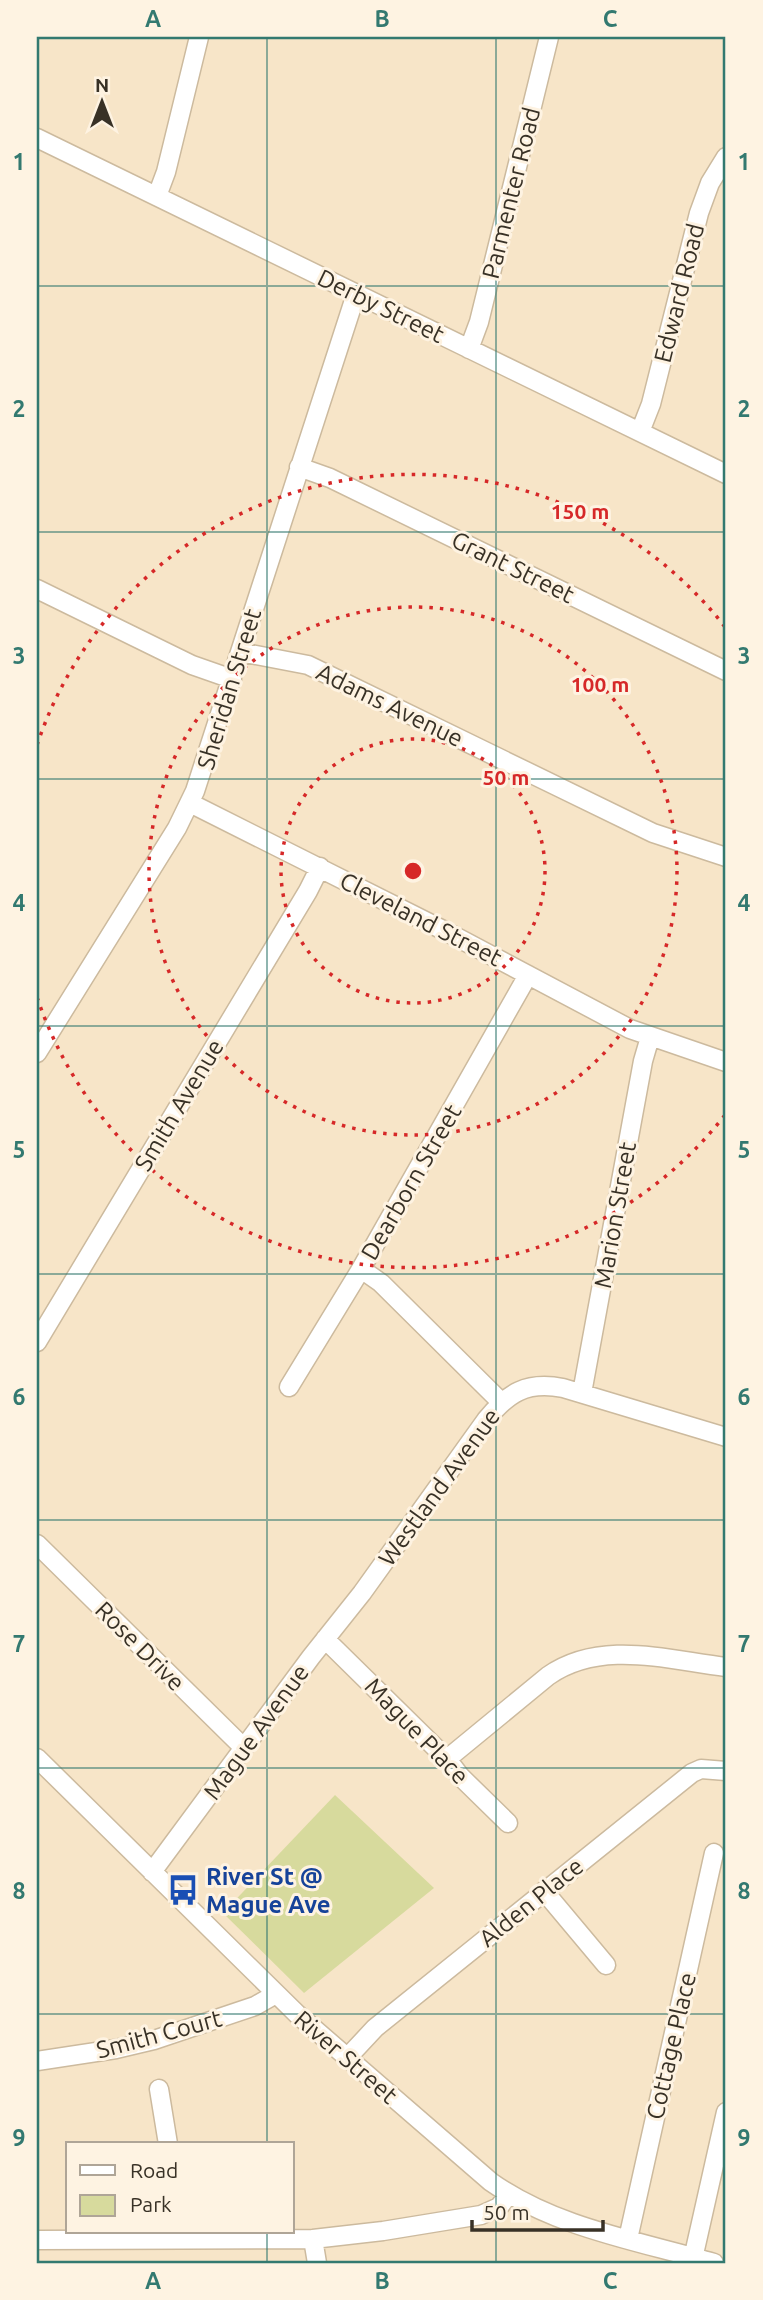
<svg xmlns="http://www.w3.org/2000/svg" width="763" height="2300" font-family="Ubuntu,sans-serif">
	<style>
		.green { fill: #d7da9d }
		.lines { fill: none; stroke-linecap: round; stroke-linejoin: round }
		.minor-casing { stroke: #ccba9e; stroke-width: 21 }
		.minor { stroke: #fff; stroke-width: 18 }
		.grid { fill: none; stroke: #337970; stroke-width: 2; stroke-opacity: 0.55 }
		.ring { fill: none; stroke: #d62828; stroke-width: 3.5; stroke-dasharray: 3.5 7 }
		.labels { text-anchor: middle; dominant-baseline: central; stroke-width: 6; stroke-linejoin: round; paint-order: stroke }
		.street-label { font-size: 24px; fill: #383126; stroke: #fef3e2 }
		.transit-label { font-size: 24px; font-weight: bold; fill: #164399; stroke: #fef3e2; text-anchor: start }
		.centre { fill: #d62828; stroke: #fef3e2; stroke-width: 3.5 }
		.ring-label { font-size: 21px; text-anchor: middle; font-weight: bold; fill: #d62828; stroke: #fef3e2; stroke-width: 6; stroke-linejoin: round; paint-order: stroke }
		.neatline { fill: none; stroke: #337970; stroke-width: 2.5 }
		.grid-label { font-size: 23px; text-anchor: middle; font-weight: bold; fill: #337970 }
	</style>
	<rect width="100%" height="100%" fill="#f7e5c8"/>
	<path class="green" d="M335,1795L434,1888L304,1993L223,1913Z"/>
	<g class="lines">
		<defs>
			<path id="minor" d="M37,138L726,474
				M157,196L166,172L199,37
				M469,349L479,322L549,37
				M640,432L651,404L699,213L710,183L726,157
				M299,467L330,478L726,671
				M37,589L192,665L232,679
				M240,652L308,665L653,833L726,857
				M190,803L447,932L630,1029L726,1062
				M37,1053L177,828L195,791L356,294
				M361,1269L381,1283L501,1402
				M37,1342L308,891L320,867
				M289,1387L361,1269L528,975
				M582,1393L643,1061L650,1037
				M37,1544L244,1748
				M325,1639L447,1759L460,1776L508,1823
				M37,1758L297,2014L491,2182C556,2228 639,2241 714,2263
				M447,1759L548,1676C601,1639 666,1660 726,1667
				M152,1872L311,1657L362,1593L486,1420C508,1393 526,1381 563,1388L726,1437
				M544,1891L606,1965
				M347,2058L375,2028L692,1773L701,1769L726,1771
				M37,2061L116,2049L154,2040L255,2006L276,1994
				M159,2089L168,2144
				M313,2239L317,2263
				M628,2239L714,1853
				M37,2240L313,2239L383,2231L481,2215L499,2207L509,2194
				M692,2263L726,2112"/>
		</defs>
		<use href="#minor" class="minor-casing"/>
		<use href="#minor" class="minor"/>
	</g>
	<path class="grid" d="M267,37V2144M496,37V2263M37,286H726M37,532H726M37,779H726M37,1026H726M37,1274H726M37,1520H726M37,1768H726M37,2014H726M267,2232V2263"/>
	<g class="ring">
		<circle cx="413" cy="871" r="132"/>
		<circle cx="413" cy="871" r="264"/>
		<path d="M725 1115A396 396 0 0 1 37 997M37 745A396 396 0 0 1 725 627"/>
	</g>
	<defs>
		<symbol id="bus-bare" viewBox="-9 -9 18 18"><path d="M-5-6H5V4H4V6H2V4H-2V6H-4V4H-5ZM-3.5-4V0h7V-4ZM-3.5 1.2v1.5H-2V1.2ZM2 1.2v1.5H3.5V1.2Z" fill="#1a4fb4" stroke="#fef3e2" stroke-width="2.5" paint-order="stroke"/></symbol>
	</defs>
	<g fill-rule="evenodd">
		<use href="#bus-bare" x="161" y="1868" width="44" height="44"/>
	</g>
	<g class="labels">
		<g class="street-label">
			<text transform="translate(511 193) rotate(-76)">Parmenter Road</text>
			<text transform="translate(679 293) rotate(-76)">Edward Road</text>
			<text transform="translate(381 306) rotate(26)">Derby Street</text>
			<text transform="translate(513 567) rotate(26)">Grant Street</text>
			<text transform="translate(229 689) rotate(-73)">Sheridan Street</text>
			<text transform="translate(390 705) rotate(26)">Adams Avenue</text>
			<text transform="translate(421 919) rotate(27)">Cleveland Street</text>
			<text transform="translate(179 1105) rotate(-59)">Smith Avenue</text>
			<text transform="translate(411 1182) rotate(-60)">Dearborn Street</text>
			<text transform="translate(615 1215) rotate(-80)">Marion Street</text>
			<text transform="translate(439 1487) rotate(-54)">Westland Avenue</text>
			<text transform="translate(140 1646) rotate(45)">Rose Drive</text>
			<text transform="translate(417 1731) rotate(46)">Mague Place</text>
			<text transform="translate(256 1732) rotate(-54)">Mague Avenue</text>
			<text transform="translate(531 1902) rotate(-39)">Alden Place</text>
			<text transform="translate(159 2034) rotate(-15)">Smith Court</text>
			<text transform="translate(671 2046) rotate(-77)">Cottage Place</text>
			<text transform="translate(346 2057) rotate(41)">River Street</text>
		</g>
		<g class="transit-label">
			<text x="206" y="1876">River St @<tspan x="206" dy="28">Mague Ave</tspan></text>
		</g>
	</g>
	<circle cx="413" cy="871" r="10" class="centre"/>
	<g class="ring-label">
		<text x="580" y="519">150 m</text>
		<text x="600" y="692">100 m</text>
		<text x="506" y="785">50 m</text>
	</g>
	<rect width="763" height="2300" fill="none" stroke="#fef3e2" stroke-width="77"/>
	<rect x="66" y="2142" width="228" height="91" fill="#fef3e2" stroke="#afa597" stroke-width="2"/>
	<rect x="80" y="2165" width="35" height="10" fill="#ffffff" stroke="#afa597" stroke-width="2"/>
	<text x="130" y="2178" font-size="21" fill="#383126">Road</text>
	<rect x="80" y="2195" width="35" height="21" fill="#d7da9d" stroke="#afa597" stroke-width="2"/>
	<text x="130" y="2212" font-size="21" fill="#383126">Park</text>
	<g transform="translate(102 102)" stroke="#fef3e2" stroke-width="5" paint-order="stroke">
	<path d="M0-5L12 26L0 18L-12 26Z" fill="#383126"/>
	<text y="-10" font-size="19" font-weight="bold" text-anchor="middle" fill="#383126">N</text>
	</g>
	<path d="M472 2220v10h131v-10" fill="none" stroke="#383126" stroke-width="3.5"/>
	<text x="483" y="2220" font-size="21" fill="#383126" stroke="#fef3e2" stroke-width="5" paint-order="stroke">50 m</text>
	<rect x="38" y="38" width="686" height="2224" class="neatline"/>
	<g class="grid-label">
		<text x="153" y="27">A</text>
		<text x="382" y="27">B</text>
		<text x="610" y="27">C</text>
		<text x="19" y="170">1</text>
		<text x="744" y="170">1</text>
		<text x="19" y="417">2</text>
		<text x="744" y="417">2</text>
		<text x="19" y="664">3</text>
		<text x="744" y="664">3</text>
		<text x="19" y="911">4</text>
		<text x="744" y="911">4</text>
		<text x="19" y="1158">5</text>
		<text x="744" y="1158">5</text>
		<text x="19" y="1405">6</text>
		<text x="744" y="1405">6</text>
		<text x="19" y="1652">7</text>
		<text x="744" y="1652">7</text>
		<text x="19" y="1899">8</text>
		<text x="744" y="1899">8</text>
		<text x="19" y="2146">9</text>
		<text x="744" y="2146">9</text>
		<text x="153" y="2289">A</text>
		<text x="382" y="2289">B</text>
		<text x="610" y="2289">C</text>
	</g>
</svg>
